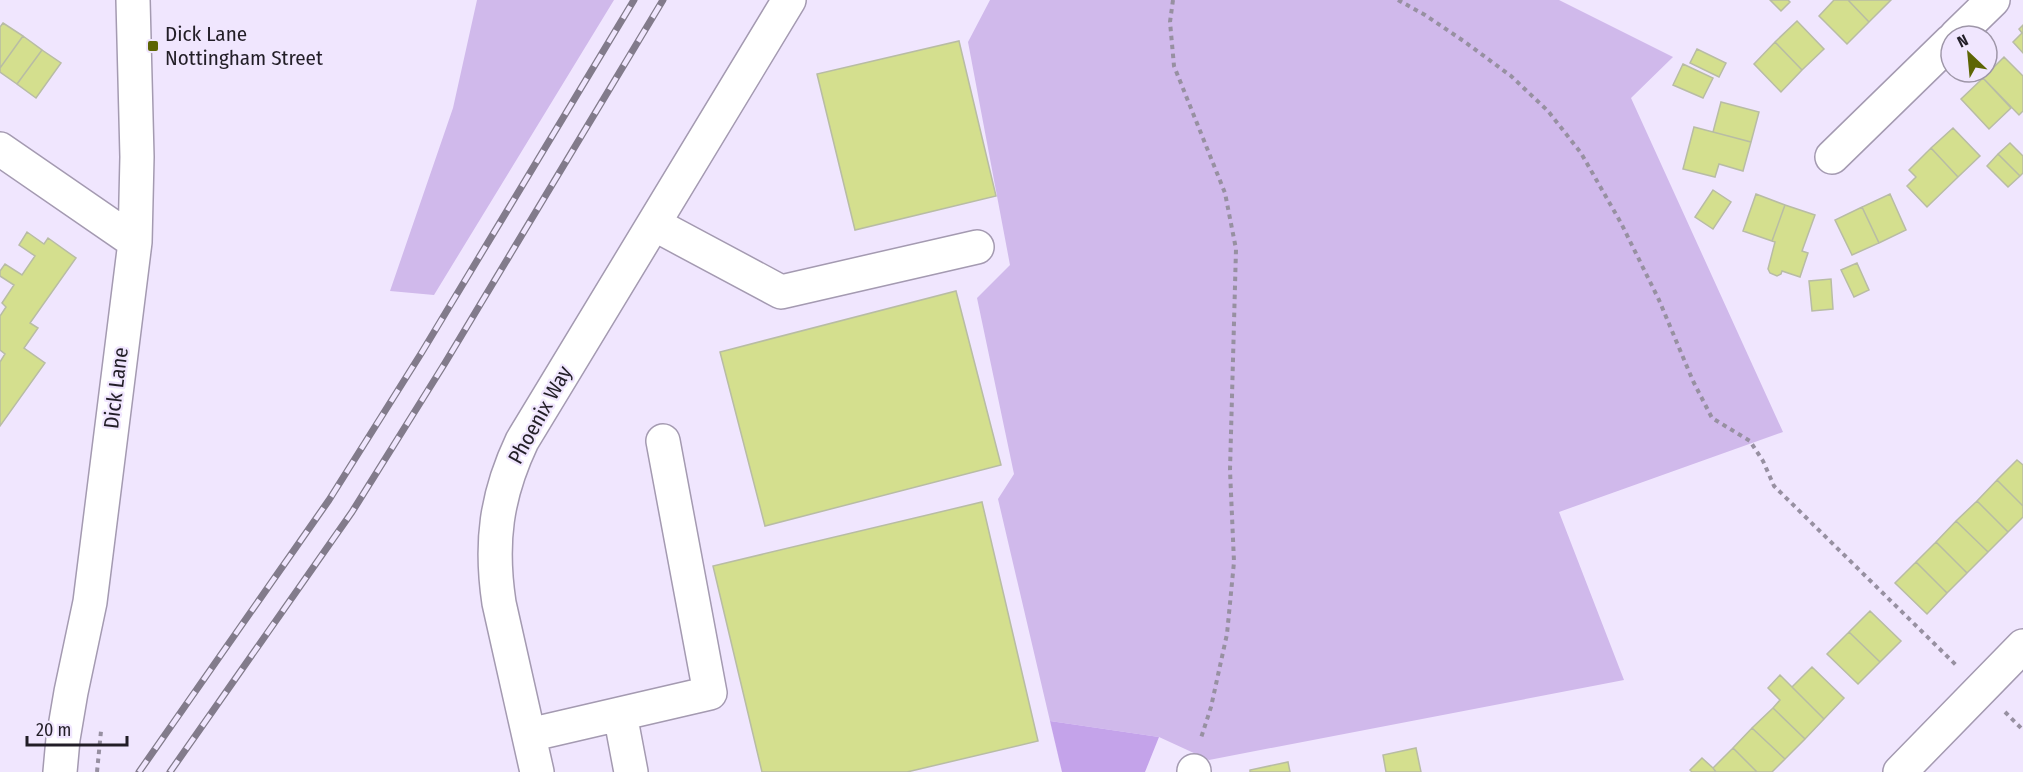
<svg xmlns="http://www.w3.org/2000/svg" width="2023" height="772" font-family="'Fira Sans Condensed',sans-serif">
	<style>
		.green { fill: #d0b9eb }
		.forest { fill: #c4a3ea }
		.building { fill: #d4df8e; stroke: #b8bca4; stroke-width: 1.5 }
		.lines { fill: none; stroke-linecap: round; stroke-linejoin: round }
		.minor-casing { stroke: #a49ab1; stroke-width: 36 }
		.path { stroke: #9790a1; stroke-width: 4; stroke-dasharray: 4.5 4.5; stroke-linecap: butt }
		.minor { stroke: #fff; stroke-width: 33 }
		.rail-casing { stroke: #827b8b; stroke-width: 7 }
		.rail { stroke: #f0e6fe; stroke-width: 4.5; stroke-dasharray: 14; stroke-linecap: butt }
		.poi-dot { fill: #5d6504; stroke: #f0e6fe; stroke-width: 2 }
		.labels { text-anchor: middle; dominant-baseline: central; stroke-width: 4.5; stroke-linejoin: round; paint-order: stroke }
		.poi-label { font-size: 21px; fill: #221e27; stroke: #f0e6fe; text-anchor: start }
		.street-label { font-size: 21px; fill: #221e27; stroke: #f0e6fe }
	</style>
	<rect width="100%" height="100%" fill="#f0e6fe"/>
	<path class="green" d="M477,0H614L434,295L390,291L453,108Z
		M990,0H1559L1673,57L1631,98L1783,432L1559,512L1624,680L1209,760L1159,737L1050,721L998,499L1014,474L977,298L1010,265L968,42Z"/>
	<path class="forest" d="M1050,721L1159,737L1145,772H1062Z"/>
	<path class="building" d="M1770,0H1788L1790,2L1781,11Z
		M1834,0H1848L1869,22L1847,44L1819,16Z
		M1848,0H1891L1869,22Z
		M1797,21L1824,49L1802,70L1775,42Z
		M3,23L23,36L0,68V27Z
		M2023,25V53L2013,42L2022,33L2019,29Z
		M23,36L42,50L17,84L0,72V68Z
		M959,41L996,196L855,230L817,74Z
		M1775,42L1802,70L1781,92L1754,64Z
		M1697,49L1726,63L1719,77L1690,63Z
		M42,50L61,63L36,98L17,84Z
		M2004,57L2023,76V111L2019,115L1983,78Z
		M1683,64L1713,78L1703,98L1673,85Z
		M1983,78L2011,108L1989,129L1961,99Z
		M1721,102L1759,112L1751,142L1713,132Z
		M1694,127L1751,142L1743,171L1719,164L1715,177L1683,169Z
		M1953,128L1980,156L1958,177L1931,148Z
		M2010,143L2023,156V173L2020,176L1998,154Z
		M1931,148L1958,177L1927,207L1907,186L1916,177L1909,170Z
		M1998,154L2020,176L2008,187L1987,166Z
		M1713,190L1731,202L1713,229L1695,217Z
		M1756,194L1785,205L1772,241L1743,231Z
		M1890,194L1906,230L1879,243L1862,207Z
		M1785,205L1815,215L1802,251L1808,253L1800,277L1782,271L1781,274L1777,276L1770,273L1768,269L1775,242L1772,241Z
		M1862,207L1879,243L1852,255L1835,220Z
		M27,232L44,244L48,238L76,258L30,323L38,328L24,348L45,363L0,426V362L5,354L0,350V316L6,307L2,303L14,285L0,276V271L5,264L22,275L35,256L19,245Z
		M1857,263L1869,290L1854,297L1841,270Z
		M1831,279L1833,309L1812,311L1809,281Z
		M956,291L1001,465L765,526L720,352Z
		M2017,460L2023,465V506L1997,480Z
		M1997,480L2023,506V517L2008,532L1977,501Z
		M1977,501L2008,532L1988,552L1956,521Z
		M982,502L1038,741L907,772H762L713,566Z
		M1956,521L1988,552L1967,573L1936,542Z
		M1936,542L1967,573L1947,593L1916,562Z
		M1916,562L1947,593L1927,614L1895,583Z
		M1870,611L1901,641L1880,662L1849,632Z
		M1849,632L1880,662L1858,684L1827,654Z
		M1812,667L1844,698L1824,719L1792,687Z
		M1780,675L1824,719L1805,739L1773,708L1780,700L1768,688Z
		M1773,708L1805,739L1785,759L1752,728Z
		M1752,728L1785,759L1772,772H1757L1733,748Z
		M1416,748L1421,772H1386L1383,755Z
		M1733,748L1757,772H1716L1713,768Z
		M1702,758L1713,768L1716,772H1692L1690,770Z
		M1288,762L1290,772H1250V770Z"/>
	<g class="lines">
		<defs>
			<path id="minor" d="M1956,36L1993,0
				M0,149L135,242
				M1832,157L1951,41
				M654,224L781,292L977,247
				M620,714L631,772
				M529,735L710,693L663,441
				M60,772L63,739L71,692L90,602L135,242L137,157L133,0
				M537,772L499,603C490,543 496,496 522,441L789,0
				M1194,772V771
				M1900,772L2023,646"/>
		</defs>
		<use href="#minor" class="minor-casing"/>
		<path class="path" d="M1173,0L1170,22L1174,66L1225,193L1236,249L1230,470L1234,562L1227,634L1211,707L1201,738
			M1398,0L1425,15L1465,42L1511,76L1548,111L1581,153L1621,223L1659,300L1693,381L1712,418L1750,441L1763,461L1774,486L1958,667
			M2005,712L2023,730
			M97,772L101,731"/>
		<use href="#minor" class="minor"/>
		<defs>
			<path id="rail" d="M139,772L329,500L422,352L634,0
				M170,772L352,512L445,363L663,0"/>
		</defs>
		<use href="#rail" class="rail-casing"/>
		<use href="#rail" class="rail"/>
	</g>
	<rect class="poi-dot" x="147" y="40" width="12" height="12" rx="3"/>
	<g class="labels">
		<g class="poi-label">
			<text x="165" y="34">Dick Lane<tspan x="165" dy="24">Nottingham Street</tspan></text>
		</g>
		<g class="street-label">
			<text transform="translate(116 388) rotate(-83)">Dick Lane</text>
			<text transform="translate(540 415) rotate(-61)">Phoenix Way</text>
		</g>
	</g>
	<g transform="translate(1969 54) rotate(334)"><circle r="28" fill="#f0e6fe" stroke="#9e96a8" stroke-width="1.5"/>
	<path d="M0-4.5L10 22L0 15L-10 22Z" fill="#5d6504"/>
	<text y="-9" font-size="16" font-weight="bold" text-anchor="middle" fill="#221e27">N</text>
	</g>
	<path d="M27 736v9h100v-9" fill="none" stroke="#221e27" stroke-width="3"/>
	<text x="36" y="736" font-size="18" fill="#221e27" stroke="#f0e6fe" stroke-width="4.5" paint-order="stroke">20 m</text>
</svg>
